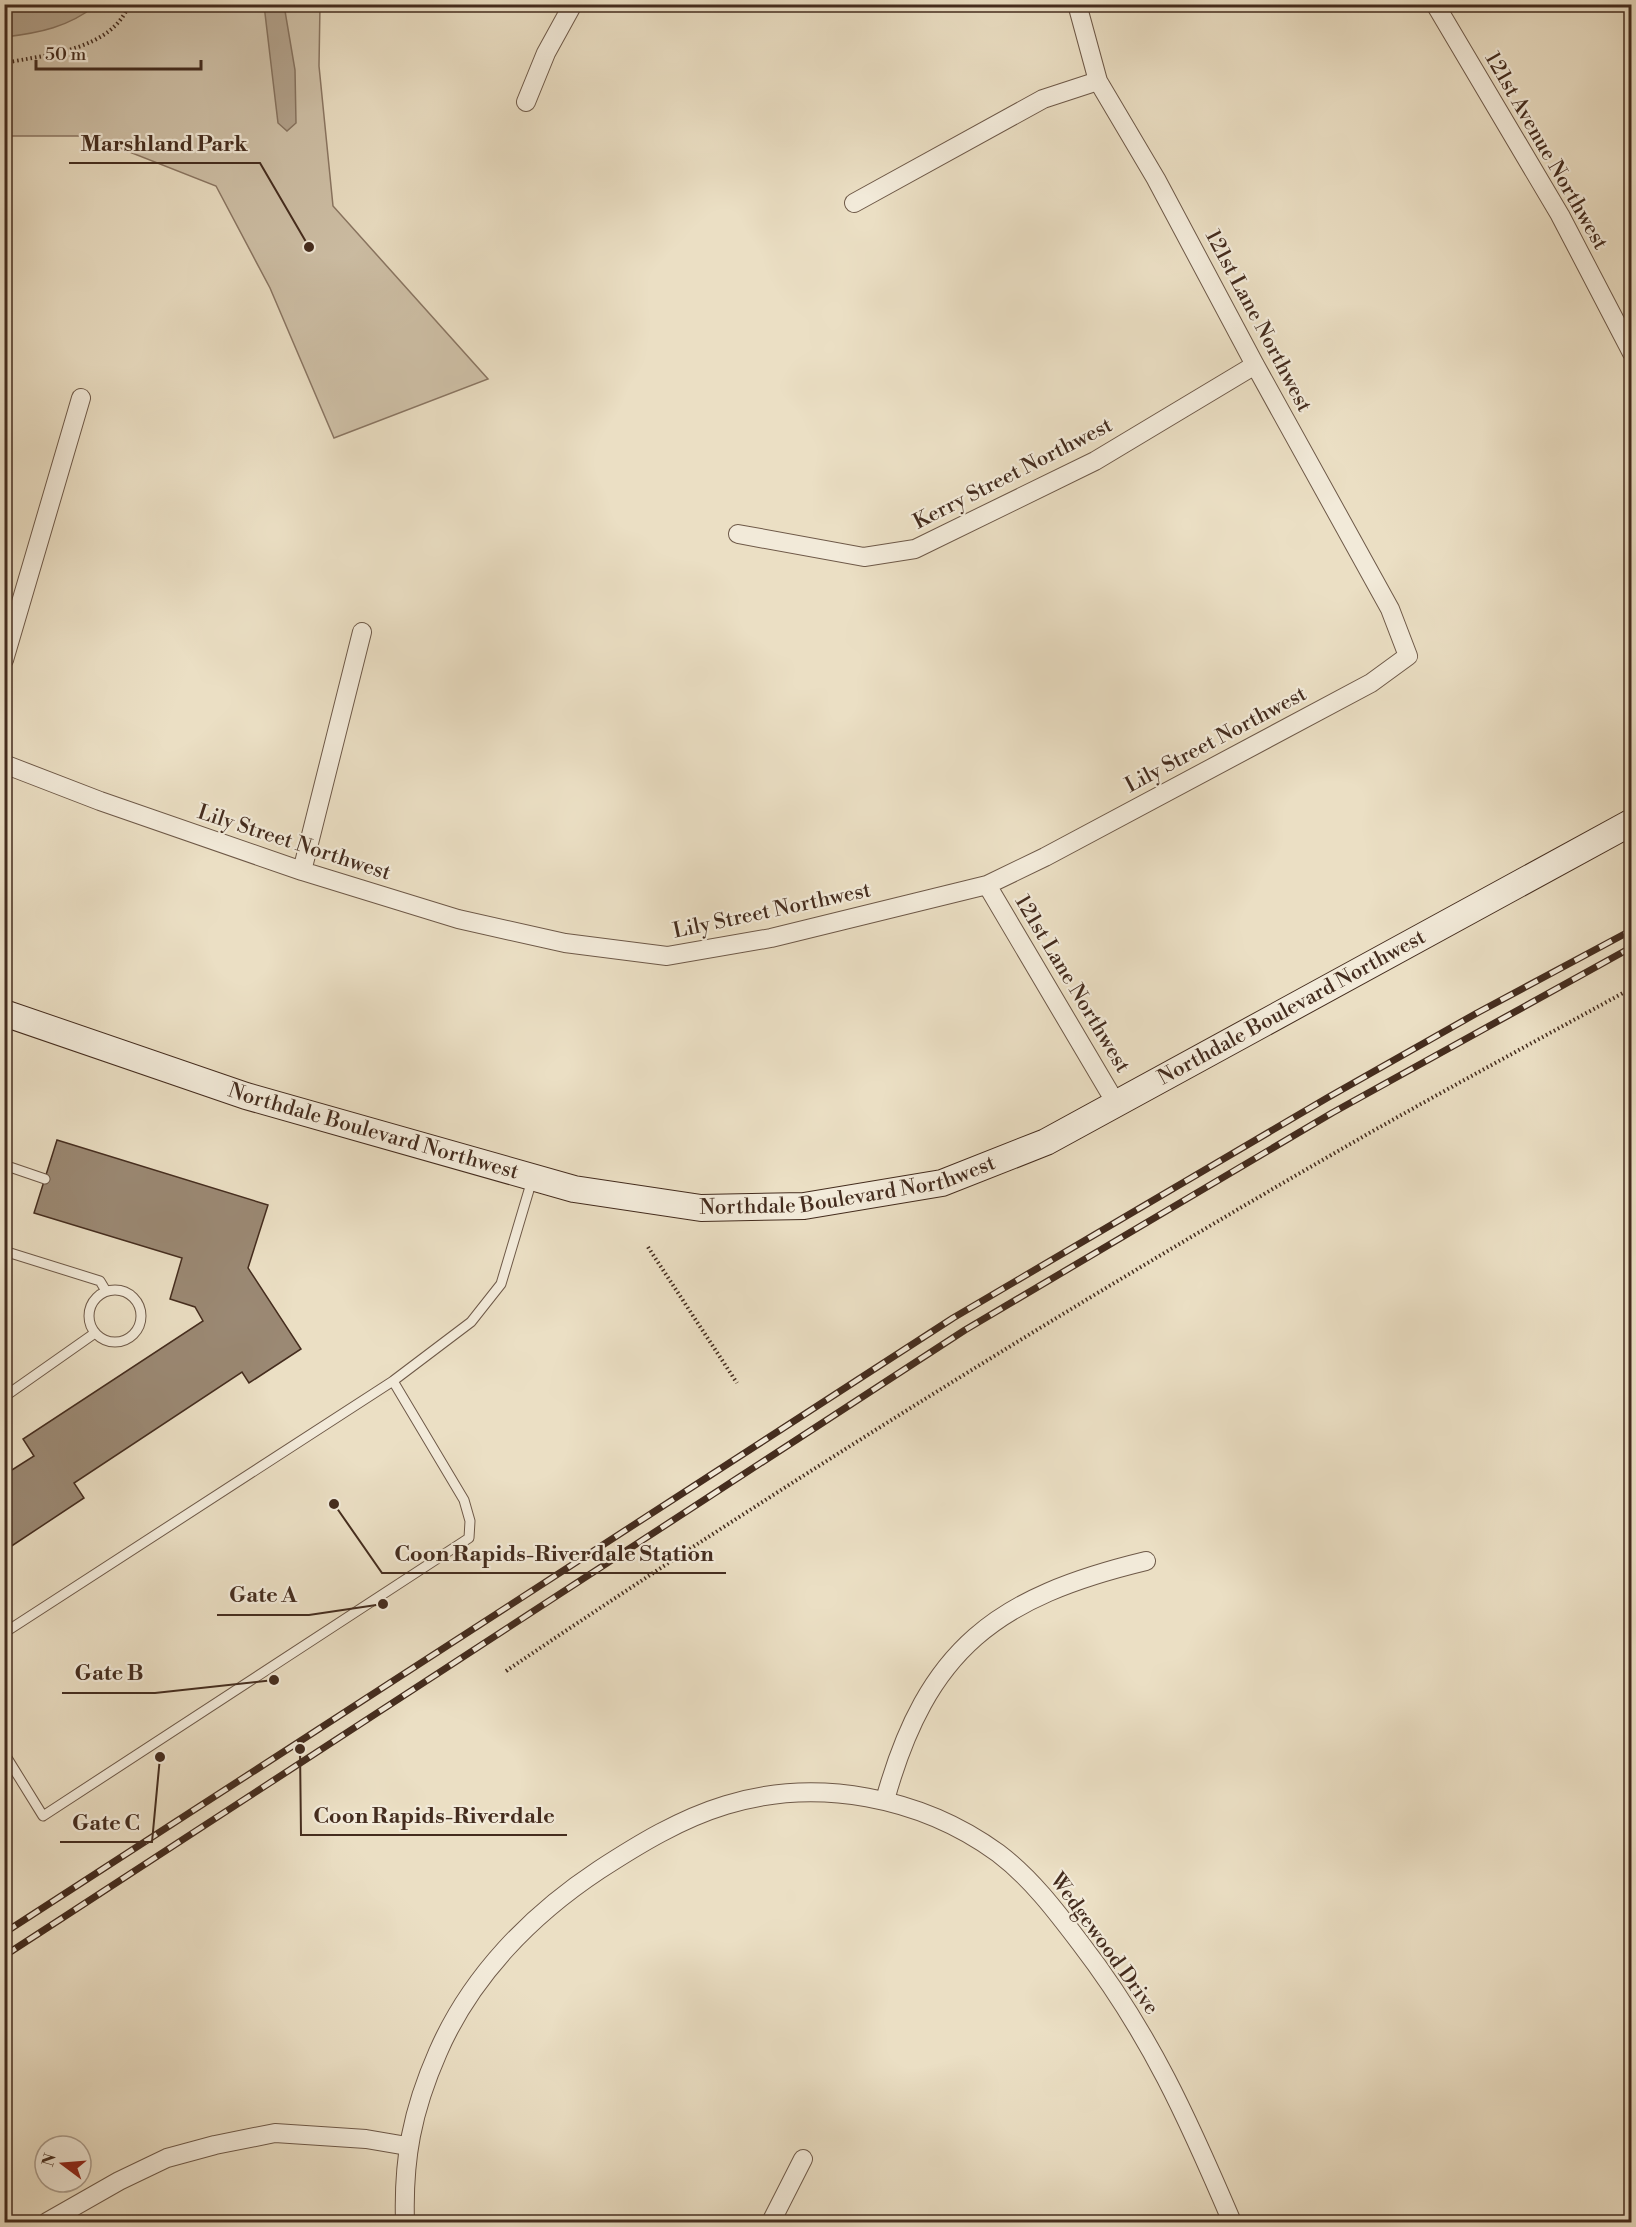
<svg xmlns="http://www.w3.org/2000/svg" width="1636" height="2227" font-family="'Libre Bodoni',serif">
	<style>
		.green { fill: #cfc1a8; stroke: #8a7663; stroke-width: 1.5 }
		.water { fill: #b2a28c; stroke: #867360; stroke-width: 1.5 }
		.building { fill: #9b8974; stroke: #442c1e; stroke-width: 1.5 }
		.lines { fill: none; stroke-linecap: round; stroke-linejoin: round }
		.lane-casing { stroke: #6e5948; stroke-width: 11 }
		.street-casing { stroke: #6e5948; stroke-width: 20 }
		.secondary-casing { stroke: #442c1e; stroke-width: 28 }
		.path { stroke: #442c1e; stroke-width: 4; stroke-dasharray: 1.5 3; stroke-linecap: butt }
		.lane { stroke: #f2ead9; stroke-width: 9 }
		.street { stroke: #f2ead9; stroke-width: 18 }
		.secondary { stroke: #f2ead9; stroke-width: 26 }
		.rail-casing { stroke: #442c1e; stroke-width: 7 }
		.rail { stroke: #f2ead9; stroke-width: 4.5; stroke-dasharray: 14; stroke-linecap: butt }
		.labels { text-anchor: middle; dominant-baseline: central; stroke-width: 4.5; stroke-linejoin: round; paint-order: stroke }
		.street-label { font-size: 21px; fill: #442c1e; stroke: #f2ead9 }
		.leader { fill: none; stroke: #442c1e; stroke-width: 2 }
		.callout-dot { fill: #442c1e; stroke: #f2ead9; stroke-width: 2 }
		.callout-label { font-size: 22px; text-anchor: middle; font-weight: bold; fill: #442c1e; stroke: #f2ead9; stroke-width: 4.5; stroke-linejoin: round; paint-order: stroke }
	</style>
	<rect width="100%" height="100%" fill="#ebdfc4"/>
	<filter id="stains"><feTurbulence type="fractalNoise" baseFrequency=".00333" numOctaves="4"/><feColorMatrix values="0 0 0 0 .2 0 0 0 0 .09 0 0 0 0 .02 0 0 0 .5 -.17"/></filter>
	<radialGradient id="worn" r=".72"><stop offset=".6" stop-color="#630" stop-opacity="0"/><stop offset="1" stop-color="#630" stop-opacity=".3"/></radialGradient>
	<path class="green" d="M5,5H320L319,66L333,206L488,379L334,438L270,288L216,186L89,136H5Z"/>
	<path class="water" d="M4,5L5,4L96,5C69,27 39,33 5,37Z
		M264,5H284L295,70L296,123L287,131L278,123Z"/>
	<path class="building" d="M57,1140L268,1205L248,1268L301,1349L249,1383L242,1372L74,1483L84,1498L4,1551V1475L34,1456L23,1439L203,1321L195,1307L170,1299L182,1258L34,1213Z"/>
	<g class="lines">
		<defs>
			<path id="lane" d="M4,1165L45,1179
				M4,1251L100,1281L106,1291
				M89 1316a26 26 0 1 1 52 0a26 26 0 1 1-52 0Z
				M4,1397L95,1333
				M4,1633L393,1381L471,1322L501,1284L532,1180
				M4,1753L43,1816L469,1538L470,1521L464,1500L393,1381"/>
			<path id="street" d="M1435,4L1560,215L1632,353
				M526,102L546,53L573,4
				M854,203L1043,99L1098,81
				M738,534L864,557L915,549L1095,461L1255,365
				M4,660L81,398
				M4,764L100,801L302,871L458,919L565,943L667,956L771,938L987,885L1045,857L1371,683L1408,656L1390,609L1255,365L1156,179L1098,81L1077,4
				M302,871L362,632
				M987,885L1117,1105
				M885,1800C927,1648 997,1597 1146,1561
				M47,2222L119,2181L167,2158L215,2145L275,2133L366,2139L407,2146
				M405,2222C403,2159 412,2111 438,2052C471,1976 531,1915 599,1870C639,1844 680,1819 726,1805C817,1777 921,1797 998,1853C1031,1878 1056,1911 1081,1944C1150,2034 1188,2119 1232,2222
				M771,2222L803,2159"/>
			<g id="secondary">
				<path id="s1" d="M4,1013L246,1096L574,1189L701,1208L804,1206L942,1183L1046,1142L1632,822"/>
			</g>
		</defs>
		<use href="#lane" class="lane-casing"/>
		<use href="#street" class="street-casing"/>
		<use href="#secondary" class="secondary-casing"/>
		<path class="path" d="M4,63C45,55 113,50 129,4
			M648,1247L737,1383
			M506,1671C771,1492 1043,1322 1319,1162C1422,1102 1527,1046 1632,988"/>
		<use href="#lane" class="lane"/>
		<use href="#street" class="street"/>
		<use href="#secondary" class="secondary"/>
		<defs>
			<path id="rail" d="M4,1933L953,1318L1327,1098L1477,1013L1632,930
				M4,1956L965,1330L1332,1113L1632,947"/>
		</defs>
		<use href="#rail" class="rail-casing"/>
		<use href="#rail" class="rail"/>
	</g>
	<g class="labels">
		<g class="street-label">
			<text transform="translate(1546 151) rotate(60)">121st Avenue Northwest</text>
			<text transform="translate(1258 321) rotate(62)">121st Lane Northwest</text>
			<text transform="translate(1013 474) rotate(-27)">Kerry Street Northwest</text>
			<text transform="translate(1216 740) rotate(-28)">Lily Street Northwest</text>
			<text transform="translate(294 843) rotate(18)">Lily Street Northwest</text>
			<text transform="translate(772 911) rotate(-12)">Lily Street Northwest</text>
			<text transform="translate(1072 984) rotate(59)">121st Lane Northwest</text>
			<text stroke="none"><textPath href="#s1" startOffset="1360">Northdale Boulevard Northwest</textPath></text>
			<text stroke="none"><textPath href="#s1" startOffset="388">Northdale Boulevard Northwest</textPath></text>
			<text stroke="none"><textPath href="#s1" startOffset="874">Northdale Boulevard Northwest</textPath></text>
			<text transform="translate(1104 1944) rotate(54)">Wedgewood Drive</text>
		</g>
	</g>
	<path class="leader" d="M309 247L260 163H69M334 1504L382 1573H726M383 1604L309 1615H217M274 1680L155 1693H62M300 1749L301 1835H567M160 1757L152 1842H60"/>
	<g class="callout-dot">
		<circle cx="309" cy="247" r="6"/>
		<circle cx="334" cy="1504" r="6"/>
		<circle cx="383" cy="1604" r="6"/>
		<circle cx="274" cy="1680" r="6"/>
		<circle cx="300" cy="1749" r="6"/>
		<circle cx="160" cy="1757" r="6"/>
	</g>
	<g class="callout-label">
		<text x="164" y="151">Marshland Park</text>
		<text x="554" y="1561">Coon Rapids-Riverdale Station</text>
		<text x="263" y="1602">Gate A</text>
		<text x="109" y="1680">Gate B</text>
		<text x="434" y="1823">Coon Rapids-Riverdale</text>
		<text x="106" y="1830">Gate C</text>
	</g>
	<rect width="1636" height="2227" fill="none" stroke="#ebdfc4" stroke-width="24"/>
	<rect x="6" y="6" width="1624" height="2215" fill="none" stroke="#442c1e" stroke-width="3"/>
	<rect x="12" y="12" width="1612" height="2203" fill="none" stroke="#442c1e" stroke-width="1.5"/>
	<g transform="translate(63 2164) rotate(286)"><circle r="28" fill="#f2ead9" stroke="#ac9e8e" stroke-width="1.5"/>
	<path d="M0-4.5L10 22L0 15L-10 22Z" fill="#8f2418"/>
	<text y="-9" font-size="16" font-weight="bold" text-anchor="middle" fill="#442c1e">N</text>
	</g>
	<path d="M36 60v9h165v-9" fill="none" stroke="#442c1e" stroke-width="3"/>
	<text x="45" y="60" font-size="18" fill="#442c1e" stroke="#f2ead9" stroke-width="4.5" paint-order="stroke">50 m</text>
	<rect width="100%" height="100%" filter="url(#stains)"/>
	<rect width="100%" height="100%" fill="url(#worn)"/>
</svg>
